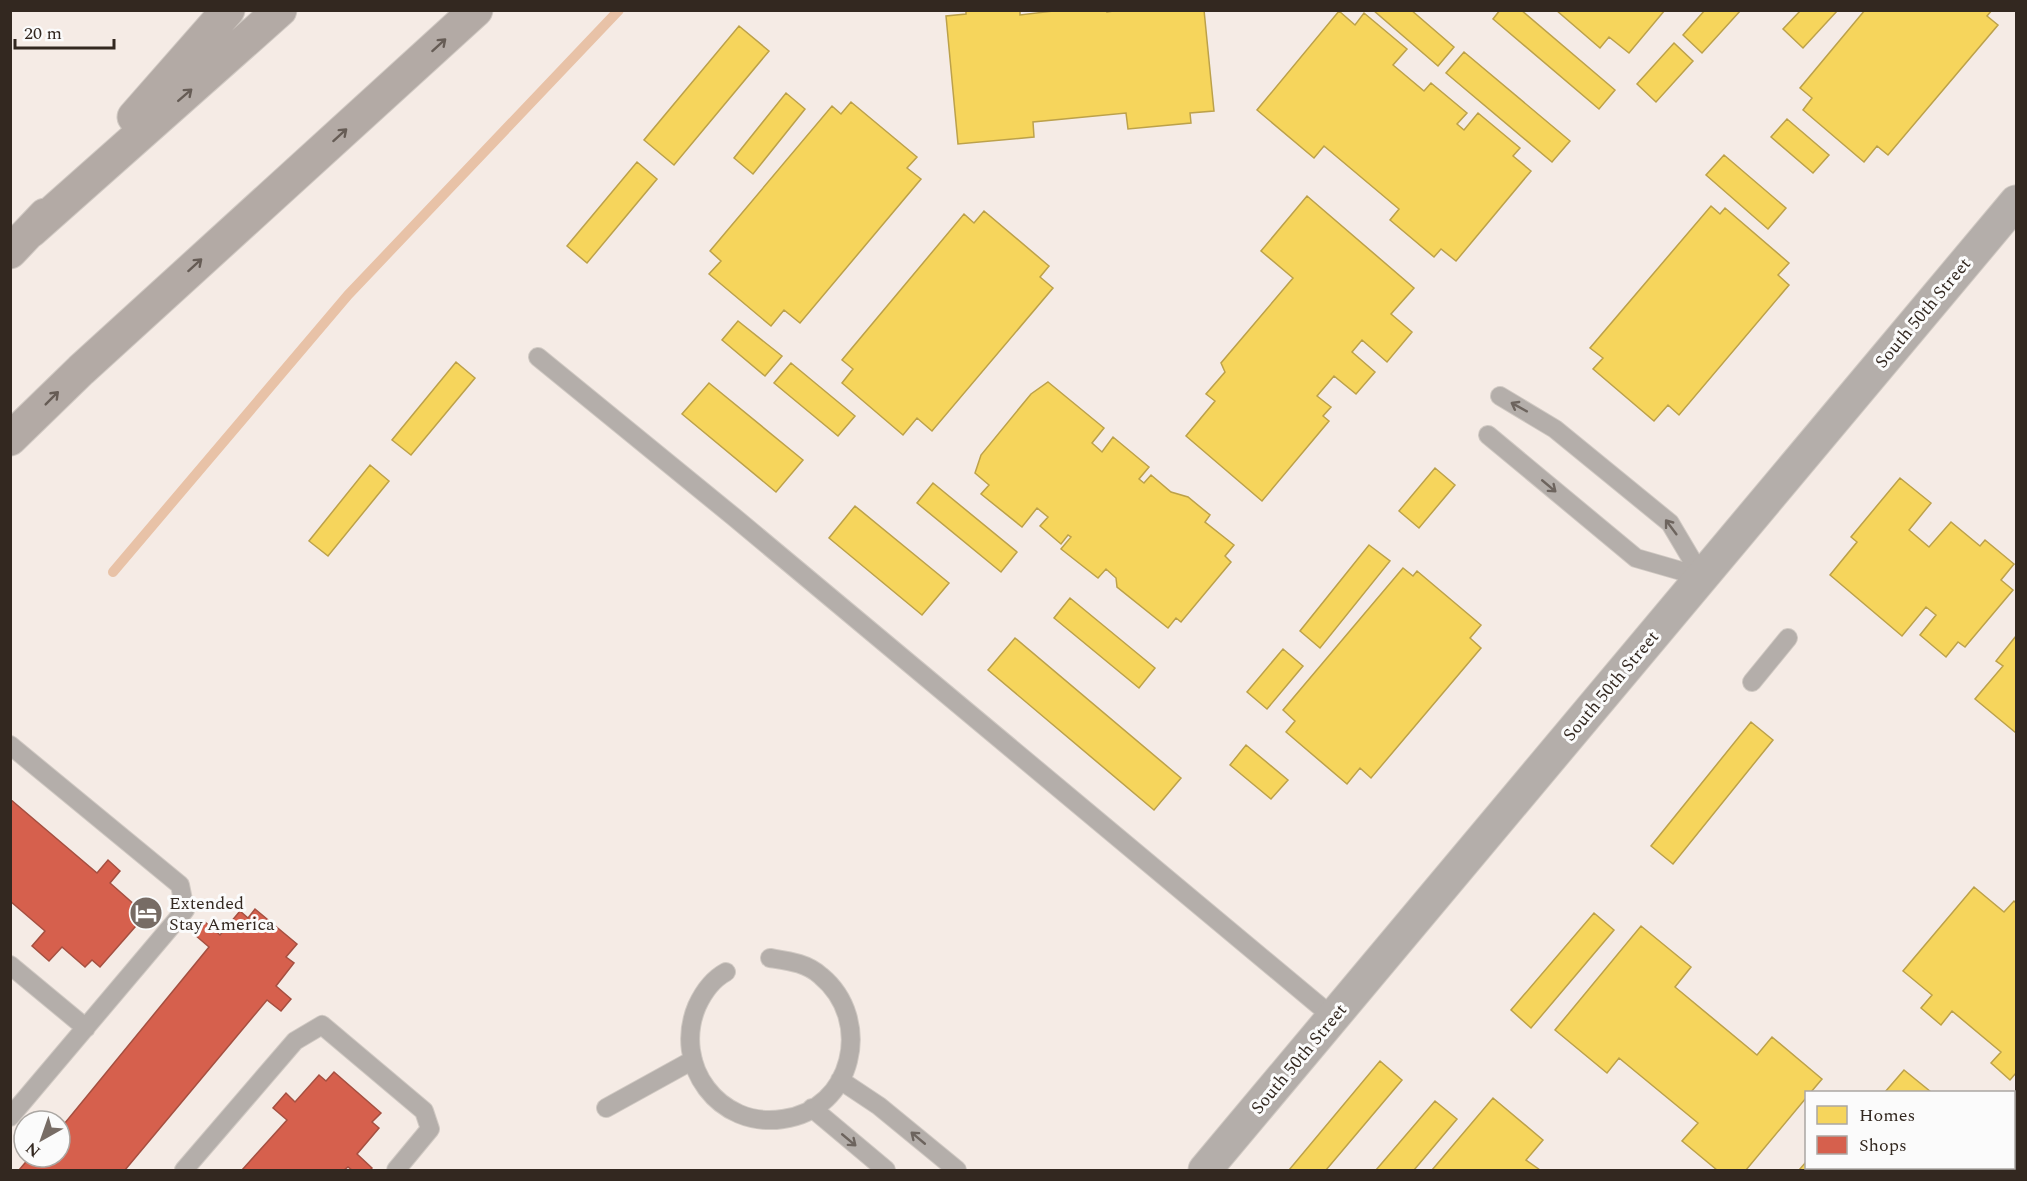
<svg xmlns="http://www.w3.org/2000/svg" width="2027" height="1181" font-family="Spectral,serif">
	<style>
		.homes { fill: #f6d55c; stroke: #bca14a; stroke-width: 1.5 }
		.shops { fill: #d6604d; stroke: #a54f40; stroke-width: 1.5 }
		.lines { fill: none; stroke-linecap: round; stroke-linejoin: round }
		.stream { stroke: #e8c2a7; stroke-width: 10 }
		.lane-casing { stroke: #d0c9c3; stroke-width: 20 }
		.street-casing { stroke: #d0c9c3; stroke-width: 35 }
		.highway-casing { stroke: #d0c9c3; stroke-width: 35 }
		.lane { stroke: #b4aeaa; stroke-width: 18 }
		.street { stroke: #b4aeaa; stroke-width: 33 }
		.highway { stroke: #b3aaa5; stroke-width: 33 }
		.oneway { stroke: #665c55 }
		.oneway2 { stroke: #6d645e }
		.labels { text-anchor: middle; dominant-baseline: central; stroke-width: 6; stroke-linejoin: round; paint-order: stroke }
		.street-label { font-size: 18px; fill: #332820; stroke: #fbfbfb }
		.poi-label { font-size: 18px; fill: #332820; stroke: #fbfbfb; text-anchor: start }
	</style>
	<rect width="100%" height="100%" fill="#f5ebe5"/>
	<path class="homes" d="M966,10H1020V15L1062,10H1107V12L1119,10H1204L1214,111L1190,113L1191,123L1128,129L1126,113L1033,122L1034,137L958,144L946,16L966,14Z
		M1373,10H1411L1454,47L1438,66Z
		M1500,10H1521L1615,90L1599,109L1493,19Z
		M1556,10H1665L1629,53L1609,37L1600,48Z
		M1705,10H1741L1702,53L1683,35Z
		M1801,10H1838L1803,48L1783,29Z
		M1865,10H1992L1987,16L1998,25L1888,155L1877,146L1864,162L1803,110L1812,98L1800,88Z
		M1339,11L1355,25L1364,13L1407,49L1393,65L1424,91L1431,83L1467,113L1457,124L1464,130L1478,113L1520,148L1513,156L1531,171L1456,261L1441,249L1434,257L1390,220L1399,209L1324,146L1314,158L1257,110Z
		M739,26L769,51L674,165L644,140Z
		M1674,43L1693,61L1656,102L1637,84Z
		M1464,52L1570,141L1552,162L1446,73Z
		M786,93L805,109L753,174L734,158Z
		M851,102L917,157L907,168L921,179L800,323L784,310L771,326L709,274L721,261L710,251L832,106L841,114Z
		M1787,119L1829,155L1813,173L1771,137Z
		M1724,155L1786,208L1768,229L1706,175Z
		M637,162L657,179L587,263L567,246Z
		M1307,196L1414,288L1391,314L1412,332L1387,362L1362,340L1352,352L1375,372L1356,394L1334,376L1317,396L1331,407L1323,416L1329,421L1262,501L1186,436L1215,401L1206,394L1225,372L1221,363L1293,278L1261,251Z
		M1711,206L1720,214L1725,208L1789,263L1778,275L1789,285L1679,415L1668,405L1654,421L1593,369L1603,358L1590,348Z
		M984,211L1049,266L1040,277L1053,288L932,431L917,418L903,435L842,383L853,369L842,360L964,214L974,223Z
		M738,321L782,356L765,376L722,340Z
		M456,362L475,378L411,455L392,440Z
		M791,363L855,416L838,436L774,383Z
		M1048,382L1104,428L1092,443L1102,452L1113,437L1149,467L1139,479L1144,483L1151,475L1171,492L1188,497L1210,515L1205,522L1234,545L1225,556L1231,562L1181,622L1176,618L1168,628L1117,587L1116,578L1106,569L1098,578L1061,549L1071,537L1068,535L1061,544L1040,526L1048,517L1037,508L1022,527L981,494L989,485L975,473L981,455L1031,394Z
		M709,383L803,460L776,492L682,414Z
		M370,465L389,481L328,556L309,541Z
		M1435,468L1455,485L1419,528L1399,511Z
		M1900,478L1931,503L1909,530L1929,547L1951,522L1980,546L1985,540L2014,564L2001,580L2013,590L1965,647L1958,642L1946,657L1920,635L1936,615L1926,607L1902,636L1830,575L1857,542L1851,537Z
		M933,483L1017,552L1001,572L917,503Z
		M855,506L949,583L922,615L829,538Z
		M1369,545L1390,561L1320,648L1300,631Z
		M1403,568L1413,576L1417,571L1481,625L1470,638L1481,648L1371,778L1360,768L1347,784L1286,732L1295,721L1283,710Z
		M1070,598L1155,668L1139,688L1054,618Z
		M2016,636V733L1975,699L2003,666L1996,661Z
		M1015,638L1181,778L1154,810L988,670Z
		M1283,649L1303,666L1267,709L1247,692Z
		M1751,722L1773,740L1673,864L1651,846Z
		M1246,745L1288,780L1271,799L1230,765Z
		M1974,887L2004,912L2014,901L2016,903V1073L2010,1080L1991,1063L2001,1052L1952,1011L1941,1025L1921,1008L1932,995L1903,971Z
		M1594,913L1614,930L1531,1028L1511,1010Z
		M1641,926L1691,967L1675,987L1757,1055L1772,1037L1822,1079L1811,1092H1806V1098L1746,1170H1717L1682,1141L1698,1123L1619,1058L1607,1073L1555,1030Z
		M1380,1061L1402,1080L1326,1170H1289Z
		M1904,1070L1931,1092H1885Z
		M1493,1098L1543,1140L1526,1160L1540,1170H1432Z
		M1435,1101L1457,1119L1414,1170H1376Z
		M1806,1162V1168H1966L1964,1170H1799Z"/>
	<path class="shops" d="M10,799L97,873L108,860L120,871L110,883L136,906L132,910L142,919L100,967L92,960L85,967L62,947L49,961L32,946L45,931L10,901Z
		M255,909L297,944L286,957L294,963L276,986L291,999L281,1011L267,1000L125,1170H19L30,1157H60V1129L209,947L195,935L205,922L220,935L240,911L248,918Z
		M334,1072L381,1113L372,1122L379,1128L357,1154L372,1168L370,1170H352L348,1167L344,1170H242L287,1120L273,1108L286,1093L295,1102L319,1075L326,1081Z"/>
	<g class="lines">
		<path class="stream" d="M113,572L348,295L619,10"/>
		<defs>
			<path id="lane" d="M538,357L734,517L1334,1018
				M1500,396L1555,429L1670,523L1702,577
				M1488,435L1636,558L1702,577
				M1752,682L1788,638
				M10,745L180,885L185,910L10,1117
				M10,965L86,1028
				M726,972C713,979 703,993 697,1006C672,1065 719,1129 783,1119C853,1110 874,1020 821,976C807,963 789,961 770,958
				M840,1080L879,1106L957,1170
				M606,1108L693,1060
				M812,1108L886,1170
				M184,1170L295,1041L322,1025L424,1111L430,1129L396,1170"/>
			<path id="street" d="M1205,1170L2016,202"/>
			<path id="highway" d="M134,117L228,10
				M31,231L280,10
				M10,252L45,215
				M10,439L81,370L476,10"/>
		</defs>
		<use href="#lane" class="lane-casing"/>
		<use href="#street" class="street-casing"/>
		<use href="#highway" class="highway-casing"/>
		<use href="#lane" class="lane"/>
		<use href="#street" class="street"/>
		<use href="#highway" class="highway"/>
	</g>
	<defs><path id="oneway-shaft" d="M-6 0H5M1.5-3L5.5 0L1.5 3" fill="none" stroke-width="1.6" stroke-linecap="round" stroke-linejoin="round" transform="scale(1.5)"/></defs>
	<g class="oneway">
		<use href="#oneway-shaft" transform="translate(439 45) rotate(-42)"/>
		<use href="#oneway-shaft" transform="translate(185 95) rotate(-41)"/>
		<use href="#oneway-shaft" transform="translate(340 135) rotate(-42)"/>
		<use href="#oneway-shaft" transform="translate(195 265) rotate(-42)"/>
		<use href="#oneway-shaft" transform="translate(52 398) rotate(-45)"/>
	</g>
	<g class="oneway2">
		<use href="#oneway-shaft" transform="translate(1519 407) rotate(-151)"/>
		<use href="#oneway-shaft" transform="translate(1549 486) rotate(40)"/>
		<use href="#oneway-shaft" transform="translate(1671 527) rotate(-127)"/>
		<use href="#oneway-shaft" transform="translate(918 1138) rotate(-140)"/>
		<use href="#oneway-shaft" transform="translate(849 1140) rotate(40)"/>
	</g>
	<defs>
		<symbol id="hotel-disc" viewBox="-11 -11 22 22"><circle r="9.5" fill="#776c65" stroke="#fbfbfb"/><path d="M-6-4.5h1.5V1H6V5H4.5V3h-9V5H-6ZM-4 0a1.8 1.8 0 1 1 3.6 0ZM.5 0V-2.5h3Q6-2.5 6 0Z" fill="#fff"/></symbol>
	</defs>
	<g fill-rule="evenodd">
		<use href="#hotel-disc" x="127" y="894" width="38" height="38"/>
	</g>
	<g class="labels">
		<g class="street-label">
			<text transform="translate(1923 313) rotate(-50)">South 50th Street</text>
			<text transform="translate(1611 686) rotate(-50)">South 50th Street</text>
			<text transform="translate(1299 1059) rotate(-50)">South 50th Street</text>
		</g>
		<g class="poi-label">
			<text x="169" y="903">Extended<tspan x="169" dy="21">Stay America</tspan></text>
		</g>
	</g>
	<rect width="2027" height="1181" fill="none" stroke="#332820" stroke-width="24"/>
	<rect x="1805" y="1091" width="210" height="78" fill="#fbfbfb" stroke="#aba7a3" stroke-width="1.5"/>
	<rect x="1817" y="1106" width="30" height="18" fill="#f6d55c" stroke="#aba7a3" stroke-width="1.5"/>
	<text x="1859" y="1121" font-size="18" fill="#332820">Homes</text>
	<rect x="1817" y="1136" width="30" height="18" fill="#d6604d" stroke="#aba7a3" stroke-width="1.5"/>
	<text x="1859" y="1151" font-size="18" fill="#332820">Shops</text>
	<g transform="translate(42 1139) rotate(220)"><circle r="28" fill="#fbfbfb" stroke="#aba7a3" stroke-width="1.5"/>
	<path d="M0-4.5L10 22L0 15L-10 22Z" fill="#776c65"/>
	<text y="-9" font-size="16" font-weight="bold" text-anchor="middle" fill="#332820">N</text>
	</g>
	<path d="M15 39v9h99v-9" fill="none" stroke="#332820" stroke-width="3"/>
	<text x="24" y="39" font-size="18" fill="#332820" stroke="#fbfbfb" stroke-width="4.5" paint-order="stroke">20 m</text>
</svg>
